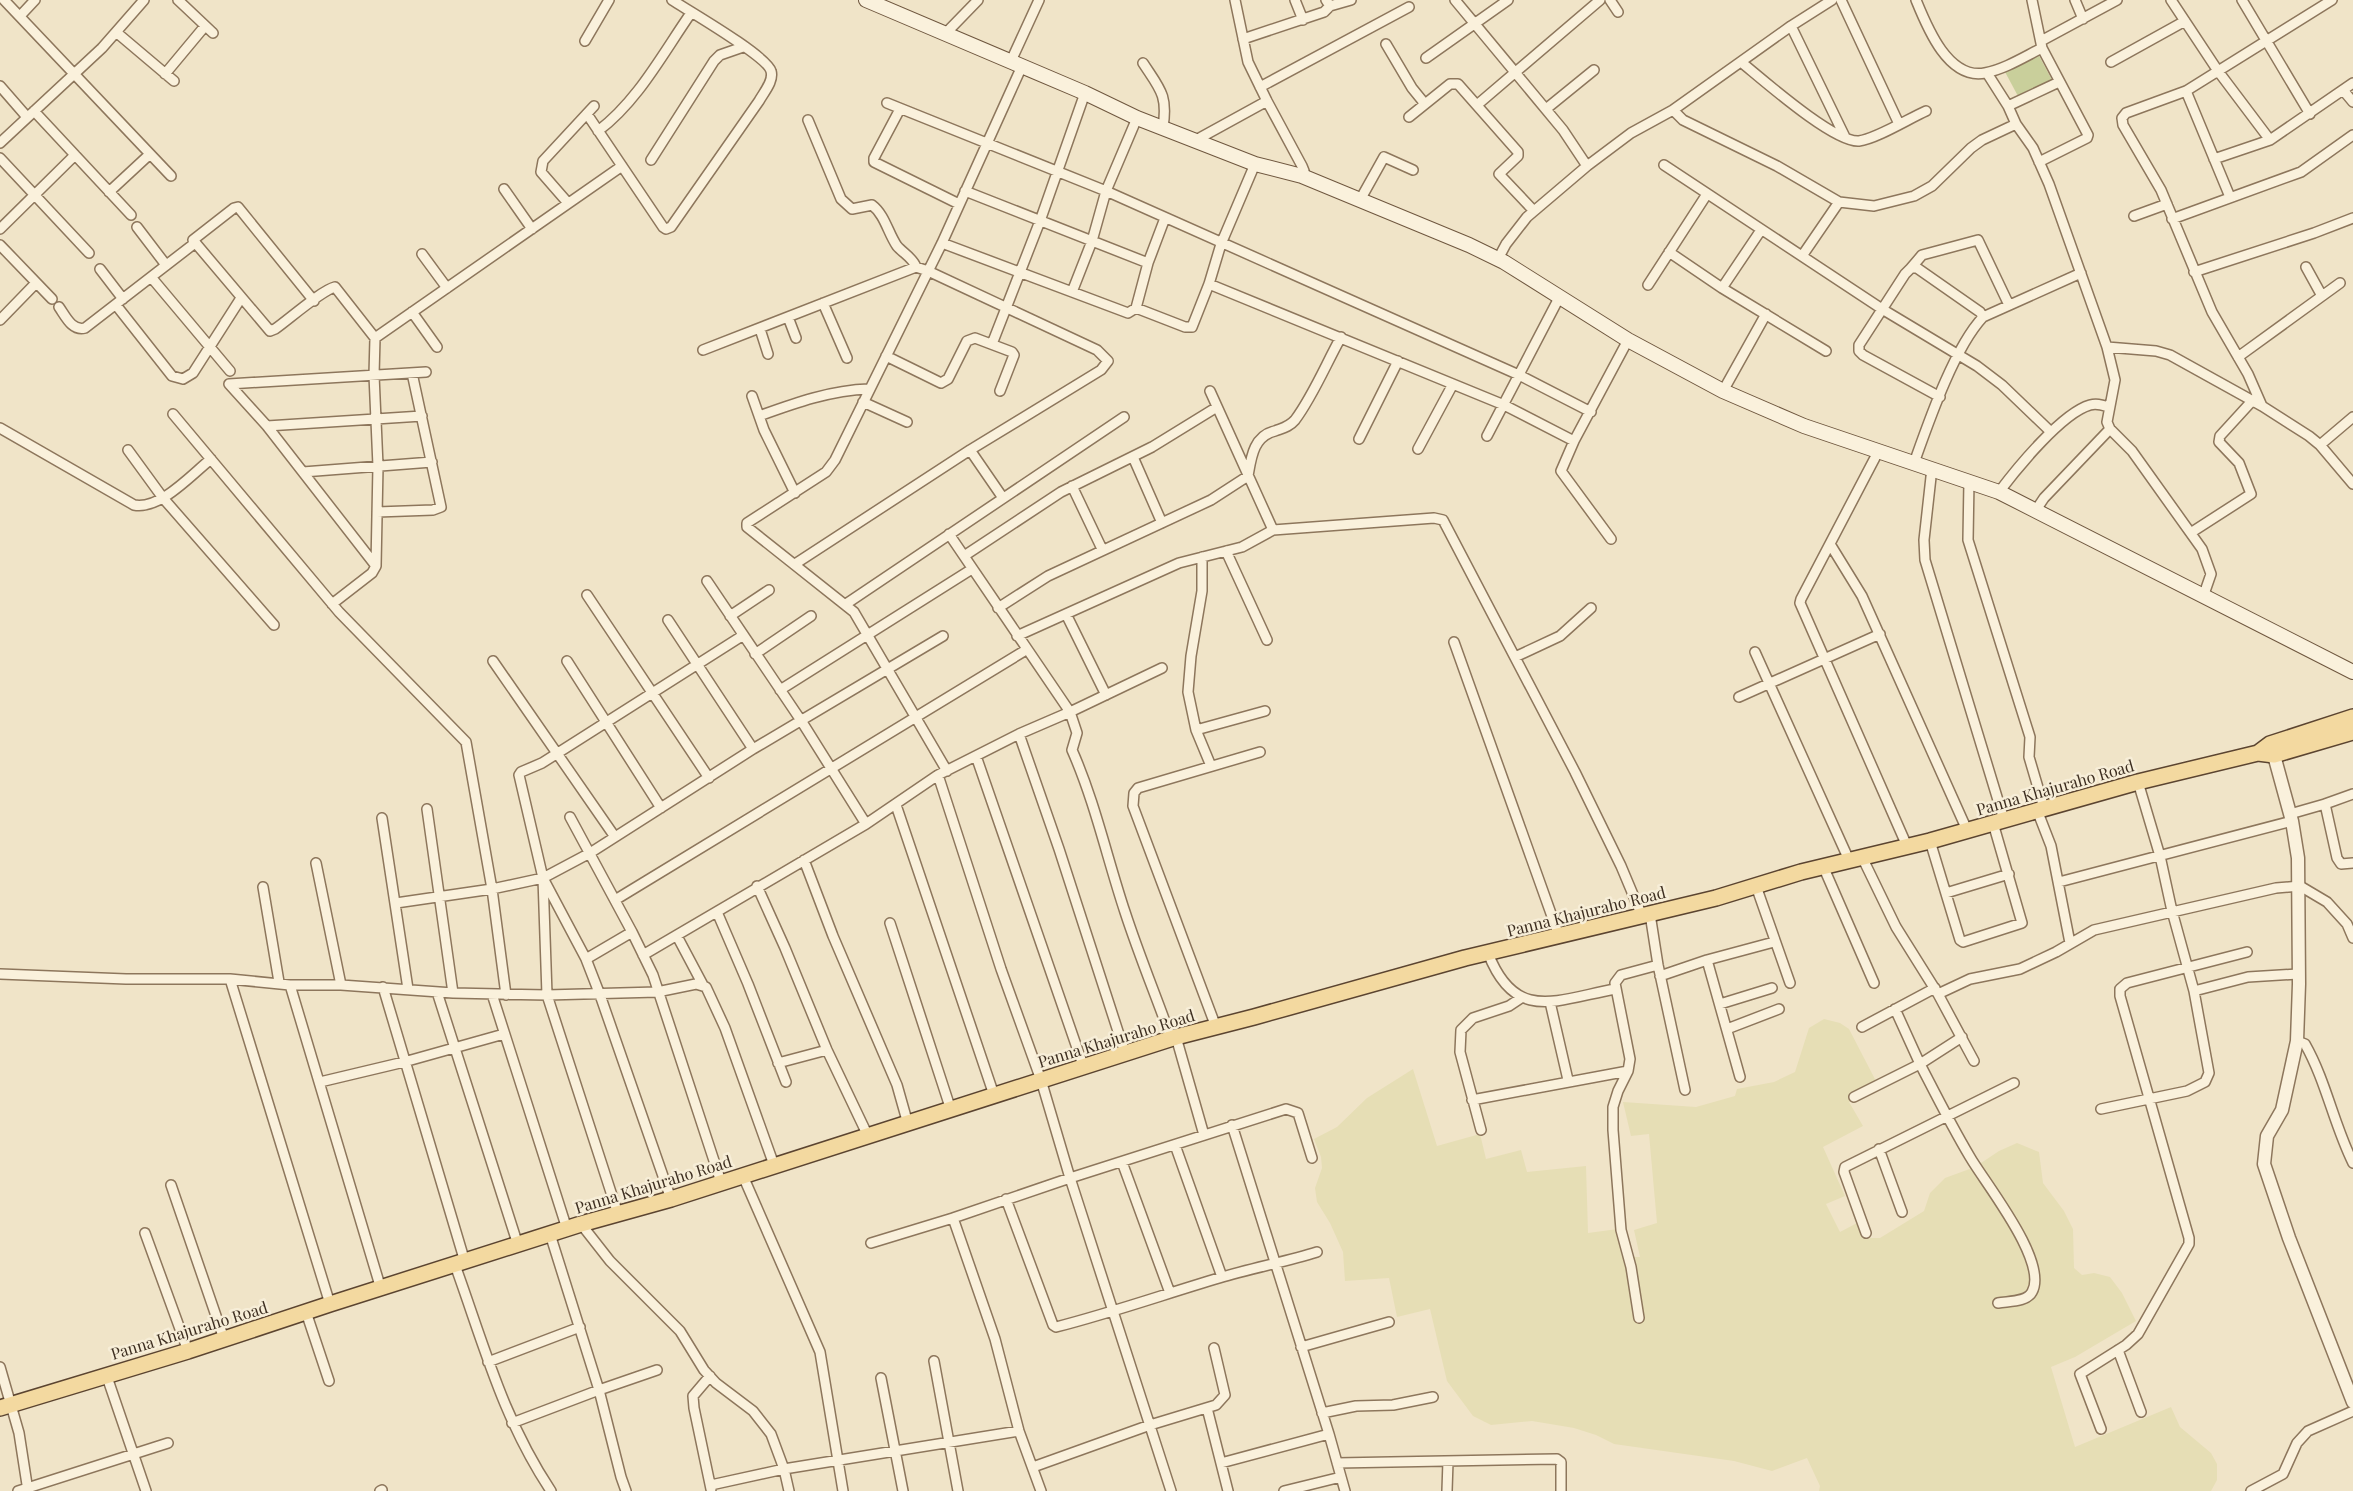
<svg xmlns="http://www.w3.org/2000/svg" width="2353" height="1491" font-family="'Playfair Display',serif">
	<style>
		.farmland { fill: #e6deb5 }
		.green { fill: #c9cf9b }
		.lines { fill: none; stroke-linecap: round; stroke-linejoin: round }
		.minor-casing { stroke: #8d765c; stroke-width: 12 }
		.tertiary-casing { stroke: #8d765c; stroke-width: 15 }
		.secondary-casing { stroke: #6f573f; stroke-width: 16 }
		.primary-casing { stroke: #5b4430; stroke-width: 18 }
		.minor { stroke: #faf1dc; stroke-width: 9 }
		.tertiary { stroke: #faf1dc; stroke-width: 12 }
		.secondary { stroke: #faf1dc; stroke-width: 14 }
		.primary { stroke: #f3d9a0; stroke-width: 15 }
		.labels { text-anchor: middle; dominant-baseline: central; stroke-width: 5; stroke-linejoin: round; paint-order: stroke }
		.street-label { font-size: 16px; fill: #3d2e20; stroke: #f7eed8 }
	</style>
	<rect width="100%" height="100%" fill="#f0e4c8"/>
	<path class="farmland" d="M1824,1019L1840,1023L1849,1029L1878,1085L1849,1102L1863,1126L1823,1147L1845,1196L1826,1204L1840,1232L1859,1222L1867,1238H1880L1924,1211L1930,1193L1945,1178L1975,1167L1999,1151L2017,1143L2039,1152L2043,1183L2064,1211L2073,1229L2074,1268L2082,1275L2094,1273L2110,1277L2122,1293L2136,1321L2075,1357L2051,1367L2075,1447L2171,1407L2180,1427L2211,1453L2217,1464V1480L2211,1491H1819L1820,1486L1807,1458L1772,1471L1734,1461L1614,1444L1596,1435L1574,1428L1532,1421L1491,1425L1473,1416L1447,1381L1430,1309L1397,1317L1389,1278L1345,1281L1343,1252L1330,1223L1317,1202L1315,1188L1322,1168L1321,1157L1314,1139L1337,1127L1367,1098L1413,1069L1437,1146L1480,1134L1486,1159L1521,1150L1527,1172L1586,1166L1588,1233L1618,1229L1622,1257H1640L1634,1230L1657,1223L1649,1134L1631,1136L1623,1102L1696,1107L1735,1096L1737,1089L1774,1082L1795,1072L1809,1028Z"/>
	<path class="green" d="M2037,52L2052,80L2019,98L2004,70Z"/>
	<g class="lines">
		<defs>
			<path id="minor" d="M4,0L171,176
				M178,0L213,33
				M1235,0L1248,62L1267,101L1302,166L1304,171L1302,176
				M1295,0L1303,20
				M1326,0L1330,6L1351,0
				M1455,0L1563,130L1587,166
				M1610,0L1618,12
				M1841,0L1899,124
				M1916,0C1927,27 1948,80 1985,73C2005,69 2024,57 2042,48
				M2032,0L2042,48L2088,135L2087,138L2039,162
				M2075,0L2083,19
				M2171,0L2218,71L2270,140
				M2242,0L2310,114
				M20,16L35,0
				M1791,26L1845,137
				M116,32L174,81
				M945,34L978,0
				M1243,39L1324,12L1330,6
				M585,41L609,0
				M2041,41L2117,0
				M1386,44L1412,88L1425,104
				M1426,58L1508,0
				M1011,61L1039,0
				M1741,62C1762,79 1834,143 1859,141C1876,139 1910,118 1926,111
				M2111,62L2185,21
				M1143,63C1160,89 1168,95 1163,127
				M1987,73L2008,106L2016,124L2033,148L2049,184L2107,347L2115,380L2107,422L2110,429L2132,451L2202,549L2211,574L2203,597
				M165,74L205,26
				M0,86L27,117
				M1260,87L1409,7
				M2343,90L2353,102
				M2186,91L2230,197
				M887,103L1106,191L1519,375L1591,412
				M1477,105L1600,0
				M2008,106L2059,82
				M900,109L874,158V162L959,204
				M1546,109L1594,70
				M1673,110L1683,120L1777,166L1839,202L1874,206L1914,196L1932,186L1971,148L1982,140L2016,124
				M34,111L131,215
				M587,114L663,227L666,229L671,227L759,101C764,92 774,81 771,71C767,56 689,11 672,0
				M1409,117L1450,84H1458L1518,152V156L1499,174L1534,211
				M808,120L841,199L852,209L872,205C885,215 888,233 897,246C903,253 913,258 916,267
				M598,131C638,101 663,53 691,13
				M1196,140L1267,101
				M0,143L102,48L144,0
				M0,158L89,253
				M2214,159L2270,140L2353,83
				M651,160L714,61L720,55L743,47
				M1664,165L1882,309L1977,366L2002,385L2051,432
				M504,189L532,229
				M965,191L1148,263
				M109,192L150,154
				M1360,200L1384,157L1413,170
				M568,203L541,172L543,161L594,106
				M2134,216L2167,204
				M2172,219L2301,172L2353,135
				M137,227L166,265
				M0,229L75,155
				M942,243L1128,313L1136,308L1148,263L1165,218
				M0,245L52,299
				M1669,252L1722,288L1826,351
				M422,254L447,288
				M1802,256L1839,202
				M1498,259L1506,244L1527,217L1587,166L1631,133L1673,110L1791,26L1832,0
				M2306,267L2322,296
				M1911,268L1922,255L1978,240L2009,305
				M100,269L123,299
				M2194,272L2314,233L2353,218
				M151,277L230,371
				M1209,284L1504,405L1574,441L1628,340
				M1648,285L1707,194
				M1722,288L1761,230
				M1072,292L1092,241L1106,191L1137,118
				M314,301L238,207L234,208L193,240L270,331L275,329C288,320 322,290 335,287L375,338
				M823,303L847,358
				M116,305L172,376L183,379L193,373L241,298
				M59,307C66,317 72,331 85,328L195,243
				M1136,308L1185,327H1192L1209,284L1221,244L1255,164
				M412,312L437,347
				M788,317L796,338
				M0,320L36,283
				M760,329L768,354
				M992,344L1040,221L1085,93
				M2107,347L2156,351L2170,355L2262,406L2309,436L2320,445L2353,484
				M703,350L916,267L928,271L1097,350L1108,361L1101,370L970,450L795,564
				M886,356L941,383L948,379L967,341L975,338L1012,352L1014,355L1000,391
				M2238,357L2340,283
				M1210,391L1273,530L1434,518L1443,520L1575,772L1621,866L1642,916
				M1723,391L1766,314
				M752,396L764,430L795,493
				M1940,397L1863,355L1859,351V345L1905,274L1911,268H1917L1980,312L1983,317
				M863,402L907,422
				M2262,406L2248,374L2212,312L2161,190L2123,125L2122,118L2126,113L2186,91L2332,0
				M173,414L339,612L466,742L492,889L506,995
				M759,416C795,403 831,390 869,389
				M267,426L422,416
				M0,428L134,505C160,510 191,475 211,459
				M1487,436L1560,296
				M1359,439L1398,361
				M1574,441L1561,471L1611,539
				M2320,445L2353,417
				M1418,449L1453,384
				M128,450L163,498L274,625
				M970,450L1003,498
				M1878,452L1801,599L1800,603L1907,846
				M1133,457L1162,523
				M1914,463C1929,421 1954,348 1983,317L2081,273
				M1932,468L1924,540L1925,560L2004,820
				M303,472L432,462
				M1969,481L1968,540L2030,737L2029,757L2044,808
				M1072,486L1102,549
				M1999,492C2017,468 2062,413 2090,405C2097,403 2102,405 2109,407
				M2036,510L2044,498L2110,429
				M377,512L433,510L441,507L412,373
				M2192,532L2251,494L2239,463L2219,442L2220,436L2252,401
				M949,534L1070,712L1077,733L1072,750C1095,802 1107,858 1125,912C1139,955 1156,996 1171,1038
				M1830,544L1862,596L1967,830
				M1226,551L1267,640
				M964,556L1061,492L1152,447L1217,407
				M1202,557V591L1191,656L1188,692L1196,730L1211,766
				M376,566L267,426L229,384L426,372
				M707,581L802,722L866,824
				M587,595L709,778
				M332,604L372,573L376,566L378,466L374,375L375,338L622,166
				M846,604L1124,417
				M998,608L1048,576L1211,500L1248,476C1251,459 1253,436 1275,431C1283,428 1289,427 1295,420C1313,396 1326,364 1341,337
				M1066,614L1106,695
				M730,616L769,590
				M668,620L753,749
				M1017,636L1179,563L1242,547L1273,530
				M1454,642L1559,936
				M1755,652L1849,860
				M755,654L811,616
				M1515,657L1560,636L1591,608
				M493,661L615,837
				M567,661L661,808
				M780,690L972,569
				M1739,697L1880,634
				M1196,730L1265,711
				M1019,734L1059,849L1125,1053
				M976,756L1084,1068
				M947,771L854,612L747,527V523L826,472L835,460L942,243L1022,66
				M2325,804L2353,794
				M896,805L994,1095
				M427,809L453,993
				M2037,810L2051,846L2070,943
				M2290,814L2325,804L2337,858L2341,864L2353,863
				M570,817L632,932L653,975L721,1182
				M382,818L408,989
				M1930,841L1960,940L1963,942L2022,923L1993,823
				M1862,857L1896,927L1938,994L1974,1061
				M804,860L833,936L897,1085L908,1124
				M316,863L341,985
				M1823,866L1874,983
				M543,878L590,853L753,749L943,636
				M2059,882L2292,821
				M757,886L785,948L827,1050L868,1136
				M1756,886L1790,983
				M263,887L279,982
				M1946,893L2009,874
				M615,900L1026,650
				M396,903L492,889L543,878L586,959L600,995L671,1199
				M717,912L748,984L786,1082
				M1650,914L1658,965L1685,1090
				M890,923L951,1110
				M677,936L703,985
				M1488,953C1515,1023 1556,1000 1615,989
				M643,955L866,824L938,775L1019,734L1070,712L1162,668
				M586,959L632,932
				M1707,960L1740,1077
				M0,974L126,979H230L290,985H341L453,993L547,995L657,992L696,984L706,987L725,1028L774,1165
				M1660,976L1707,960L1774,942
				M230,979L330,1304
				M290,985L381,1289
				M383,987L465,1262
				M2194,991L2248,977L2298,974
				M437,992L518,1245
				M492,994L567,1229
				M1938,994L1970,979L2020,969L2056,952L2094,930L2276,888L2300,886L2327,902L2347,924L2353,938
				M1550,1002L1568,1080
				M1720,1004L1772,988
				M1216,1027L1133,806L1134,793L1138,788L1260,752
				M1862,1027L1935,988
				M1727,1029L1779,1009
				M1176,1037L1204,1135
				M1962,1037L1920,1064C1936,1095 1952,1127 1970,1157C1985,1183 2049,1262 2032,1292C2027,1302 2009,1301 1998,1303
				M2297,1041L2305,1044C2326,1081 2334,1125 2353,1163
				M778,1063L827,1050
				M320,1082L404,1062L504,1034
				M1854,1097L1920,1064L1895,1009
				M1472,1100L1628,1071
				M2101,1109L2187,1091L2205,1082L2209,1073L2194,991L2172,911L2160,856L2138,782
				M1232,1125L1329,1434L1345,1491
				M1481,1130L1460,1052L1461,1030L1473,1018L1509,1006L1521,998
				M1175,1145L1222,1277
				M1879,1149L1902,1212
				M1122,1162L1170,1293
				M743,1176L820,1352L843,1491
				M171,1185L224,1339
				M1006,1199L1053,1325L1056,1327C1111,1313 1165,1294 1219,1278C1252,1268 1285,1262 1317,1252
				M618,1214L547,995L543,878L519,775L521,772L542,763L742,636
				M953,1218L995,1339L1019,1431L1041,1491
				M581,1224L610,1261L680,1331L704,1370L716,1383L753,1411L771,1434L784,1469L789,1491
				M145,1233L188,1351
				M1866,1233L1844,1172L1845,1167L2014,1083
				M550,1234L599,1390L657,1370
				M871,1243L953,1218L1070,1178L1041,1080L1001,969L938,775
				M455,1265C484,1345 503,1419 551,1491
				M306,1312L329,1381
				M1639,1318L1631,1267L1621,1230L1613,1130V1107L1618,1091L1628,1071L1630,1059L1615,983L1621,975L1658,965
				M1301,1347L1389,1322
				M2118,1350L2141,1412
				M934,1361L958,1491
				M488,1362L580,1327
				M0,1367L19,1433L28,1491
				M106,1374L146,1491
				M710,1376L693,1396L694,1408L711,1489
				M881,1378L903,1491
				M1207,1408L1228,1491
				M1322,1413L1356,1406L1393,1405L1433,1397
				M512,1423L599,1390L621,1477L626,1491
				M2101,1429L2080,1374L2126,1345L2138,1334L2189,1244V1238L2120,996V989L2127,983L2247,952
				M1221,1463L1329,1434
				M1337,1463L1557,1459L1561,1462V1491
				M1033,1467L1150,1425L1216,1405L1225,1395L1214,1348
				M711,1485L784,1469L1019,1431
				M18,1491L168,1443
				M380,1491L382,1490
				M1171,1491L1070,1178L1286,1109L1298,1113L1312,1158
				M1284,1491L1341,1477
				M1447,1491L1448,1461
				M2251,1491L2283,1474L2297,1443L2308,1431L2353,1411"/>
			<path id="tertiary" d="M2272,748L2292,821L2298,858L2299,984L2297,1041L2282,1110L2267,1136L2264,1164L2289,1238L2353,1402"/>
			<path id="secondary" d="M866,0L1085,93L1137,118L1255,164L1302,176L1469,245L1504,262L1628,340L1723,391L1804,426L1999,492L2353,672"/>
			<path id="primary" d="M2258,753L2270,744L2353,717
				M0,1408L188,1351L330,1304L581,1224L671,1199L1176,1037L1254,1017L1465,958L1716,898L1801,872L1930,841L2138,782L2258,753L2274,755L2353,732"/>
		</defs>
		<use href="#minor" class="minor-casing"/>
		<use href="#tertiary" class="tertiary-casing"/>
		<use href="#secondary" class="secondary-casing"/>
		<use href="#primary" class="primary-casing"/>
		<use href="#minor" class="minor"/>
		<use href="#tertiary" class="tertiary"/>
		<use href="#secondary" class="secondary"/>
		<use href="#primary" class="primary"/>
	</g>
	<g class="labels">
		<g class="street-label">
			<text transform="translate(2055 787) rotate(-16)">Panna Khajuraho Road</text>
			<text transform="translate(1586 911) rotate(-14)">Panna Khajuraho Road</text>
			<text transform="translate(1116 1038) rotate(-17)">Panna Khajuraho Road</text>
			<text transform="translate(653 1184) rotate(-17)">Panna Khajuraho Road</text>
			<text transform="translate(189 1330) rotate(-17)">Panna Khajuraho Road</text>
		</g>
	</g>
</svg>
